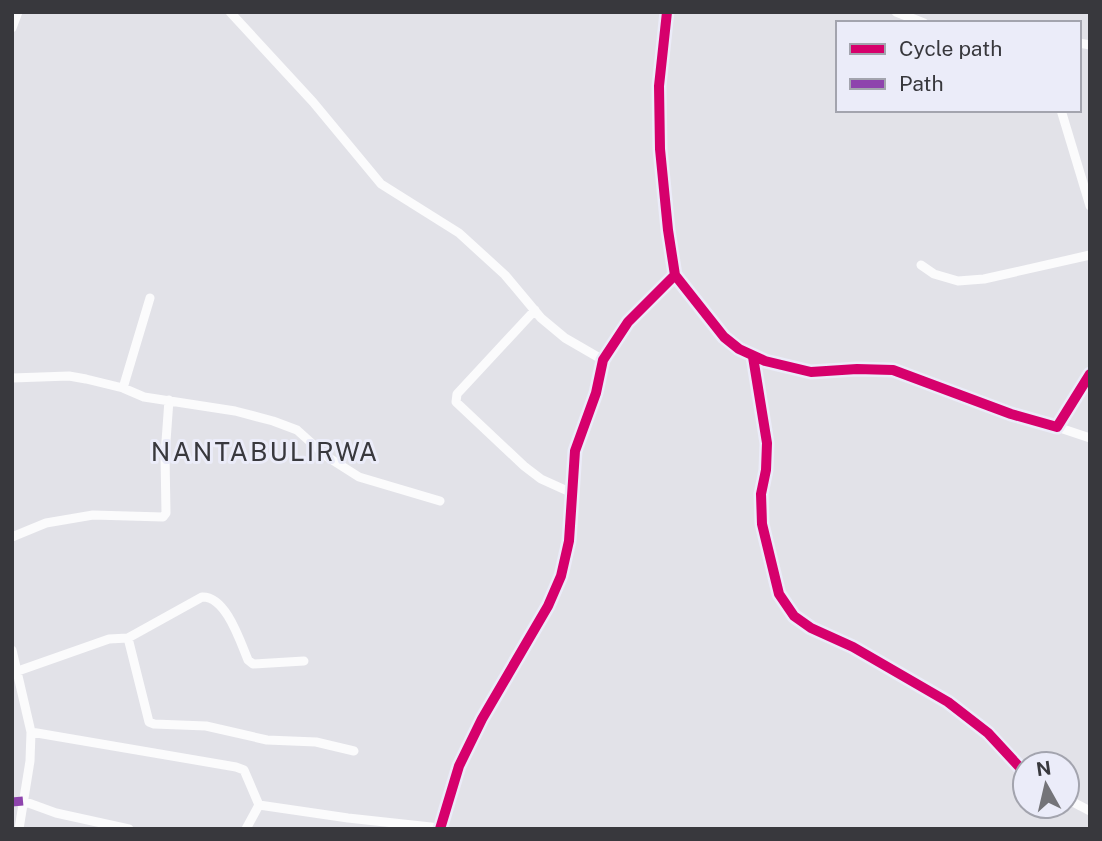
<svg xmlns="http://www.w3.org/2000/svg" width="1102" height="841" font-family="'Public Sans',sans-serif">
	<style>
		.lines { fill: none; stroke-linecap: round; stroke-linejoin: round }
		.street { stroke: #fbfbfc; stroke-width: 9 }
		.quiet { stroke: #8e44ad; stroke-width: 9; stroke-dasharray: 18 9; stroke-linecap: butt }
		.cycleway-casing { stroke: #ebecf9; stroke-width: 15 }
		.cycleway { stroke: #d6006c; stroke-width: 10 }
		.labels { text-anchor: middle; dominant-baseline: central; stroke-width: 6; stroke-linejoin: round; paint-order: stroke }
		.quarter-label { font-size: 26px; letter-spacing: 2px; fill: #38383d; stroke: #ebecf9 }
	</style>
	<rect width="100%" height="100%" fill="#e2e2e8"/>
	<g class="lines">
		<path class="street" d="M230,12L313,102L381,184L459,233L505,275L541,318L565,338L603,360
			M667,12L659,86L660,149L668,230L675,275L724,337L739,349L765,361L811,372L857,369L893,370L1011,414L1057,427L1090,374
			M896,12L924,23
			M12,28L18,12
			M1079,43L1090,45
			M1061,110L1090,206
			M921,265L934,274L958,281L984,279L1090,255
			M535,310L457,394L456,402L524,466L541,479L572,493
			M753,357L767,443L766,470L761,494L762,524L779,594L794,616L811,628L853,647L948,702L988,733L1025,773
			M12,378L69,376L86,379L123,388L144,397L235,411L273,421L297,430L326,456L359,477L440,501
			M123,388L150,298
			M1057,427L1090,438
			M12,537L46,523L93,515L163,517L166,513L165,455L169,400
			M128,638L149,722L154,724L206,726L267,740L316,742L354,751
			M12,650L31,732L30,761L19,829
			M18,671L109,639L128,638L202,597C226,596 240,641 248,660L253,664L304,661
			M31,732L236,767L244,770L259,805L246,829
			M1067,799L1090,811
			M23,801L56,813L129,829
			M259,805L348,818L440,828
			M440,829L459,766L482,719L548,606L561,576L569,541L575,451L596,393L603,360L628,322L675,275"/>
		<path class="quiet" d="M12,802L23,801"/>
		<defs>
			<path id="cycleway" d="M667,12L659,86L660,149L668,230L675,275L724,337L739,349L765,361L811,372L857,369L893,370L1011,414L1057,427L1090,374
				M753,357L767,443L766,470L761,494L762,524L779,594L794,616L811,628L853,647L948,702L988,733L1025,773
				M440,829L459,766L482,719L548,606L561,576L569,541L575,451L596,393L603,360L628,322L675,275"/>
		</defs>
		<use href="#cycleway" class="cycleway-casing"/>
		<use href="#cycleway" class="cycleway"/>
	</g>
	<g class="labels">
		<g class="quarter-label">
			<text x="265" y="451">NANTABULIRWA</text>
		</g>
	</g>
	<rect width="1102" height="841" fill="none" stroke="#38383d" stroke-width="28"/>
	<rect x="836" y="21" width="245" height="91" fill="#ebecf9" stroke="#a3a4ae" stroke-width="2"/>
	<rect x="850" y="44" width="35" height="10" fill="#d6006c" stroke="#a3a4ae" stroke-width="2"/>
	<text x="899" y="56" font-size="21" fill="#38383d">Cycle path</text>
	<rect x="850" y="79" width="35" height="10" fill="#8e44ad" stroke="#a3a4ae" stroke-width="2"/>
	<text x="899" y="91" font-size="21" fill="#38383d">Path</text>
	<g transform="translate(1046 785) rotate(352)"><circle r="33" fill="#ebecf9" stroke="#a3a4ae" stroke-width="2"/>
	<path d="M0-5L12 26L0 18L-12 26Z" fill="#747479"/>
	<text y="-10" font-size="19" font-weight="bold" text-anchor="middle" fill="#38383d">N</text>
	</g>
</svg>
